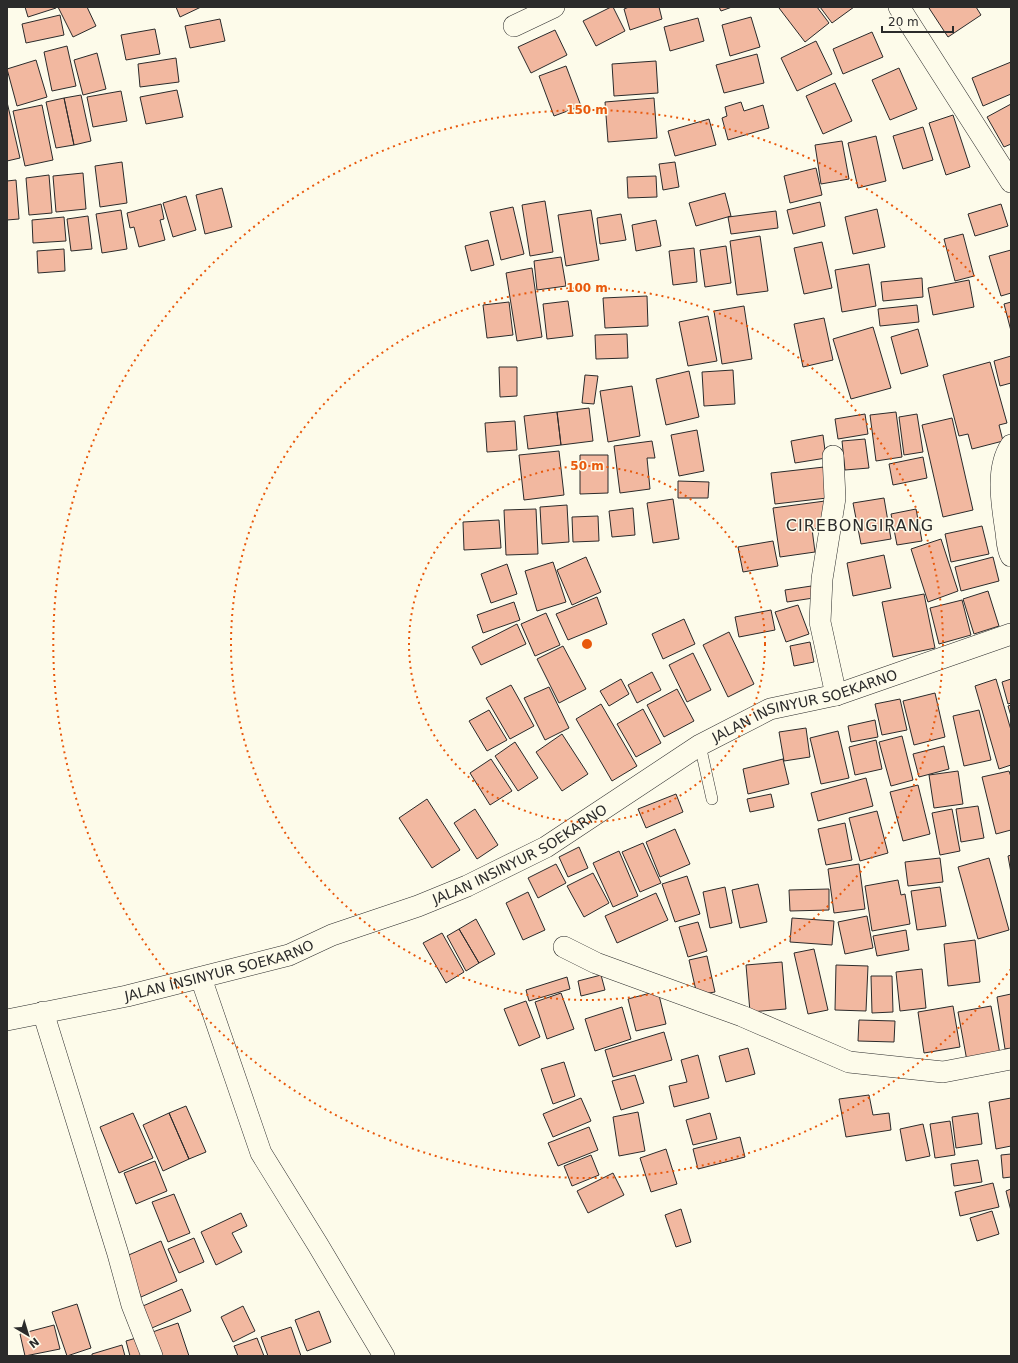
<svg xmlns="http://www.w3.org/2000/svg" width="1018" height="1363" font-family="'DejaVu Sans',sans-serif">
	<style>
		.building { fill: #f2b8a0; stroke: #2b2b2b }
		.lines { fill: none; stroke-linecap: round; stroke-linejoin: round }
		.service-casing { stroke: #2b2b2b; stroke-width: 12 }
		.minor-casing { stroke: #2b2b2b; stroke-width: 22 }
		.service { stroke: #fdfbea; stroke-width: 11 }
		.minor { stroke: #fdfbea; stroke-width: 21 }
		.ring { fill: none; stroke: #e8590c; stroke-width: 2; stroke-dasharray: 2 4 }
		.labels { text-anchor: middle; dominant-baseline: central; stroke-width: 3; stroke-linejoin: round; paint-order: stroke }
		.street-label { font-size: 14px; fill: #2b2b2b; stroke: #fdfbea }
		.quarter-label { font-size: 16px; letter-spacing: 1px; fill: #2b2b2b; stroke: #fdfbea }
		.centre { fill: #e8590c; stroke: #fdfbea; stroke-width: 2 }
		.ring-label { font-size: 12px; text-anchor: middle; font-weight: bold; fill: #e8590c; stroke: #fdfbea; stroke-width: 3; stroke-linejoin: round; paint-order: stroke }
	</style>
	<rect width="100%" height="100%" fill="#fdfbea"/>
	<path class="building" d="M25,7H56V8L28,17Z
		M58,7H87L96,26L73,37Z
		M176,7H201L180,17Z
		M611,7H613L625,31L596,46L583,21Z
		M629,7H659L662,19L630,30L624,9Z
		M719,7H732L721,11Z
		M781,7H817L829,23L805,42L779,8Z
		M820,7H854L832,23Z
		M931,7H976L981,15L948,37L929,8Z
		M60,15L64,35L26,43L22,24Z
		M751,17L760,47L730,56L722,25Z
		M698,18L704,41L670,51L664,27Z
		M220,19L225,41L190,48L185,26Z
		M155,29L160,54L126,60L121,35Z
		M555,30L567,55L531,73L518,47Z
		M872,32L883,57L843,74L833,49Z
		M816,41L832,74L797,91L781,58Z
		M67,46L76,86L52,91L44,52Z
		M97,53L106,89L83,95L74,60Z
		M757,54L764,83L724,93L716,65Z
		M176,58L179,82L140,87L138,64Z
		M36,60L47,97L17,106L7,69Z
		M656,61L658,93L614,96L612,64Z
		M1011,62V94L983,106L972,78Z
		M566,66L581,106L554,116L539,76Z
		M899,68L917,109L890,120L872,80Z
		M835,83L852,121L823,134L806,96Z
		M177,90L183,117L146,124L140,97Z
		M121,91L127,121L93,127L87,97Z
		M81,95L91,141L74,145L64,98Z
		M64,98L74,145L56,148L46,102Z
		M654,98L657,138L608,142L605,102Z
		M7,102L20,158L7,161Z
		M741,102L744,111L763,105L769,128L728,140L722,118L727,116L725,107Z
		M1011,104V144L1004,147L987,117Z
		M42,105L53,160L25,166L13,111Z
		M953,115L970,167L946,175L929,123Z
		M709,119L716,145L675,156L668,131Z
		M923,127L933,160L903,169L893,136Z
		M876,136L886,181L858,188L848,143Z
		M842,141L849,179L821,184L815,145Z
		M122,162L127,203L100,207L95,166Z
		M675,162L679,187L663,190L659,164Z
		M816,168L822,195L790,203L784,176Z
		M83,173L86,209L56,212L53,176Z
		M49,175L52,213L29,215L26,178Z
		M656,176L657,197L628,198L627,177Z
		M16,180L19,219L7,220V181Z
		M222,188L232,227L205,234L196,195Z
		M725,193L731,216L696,226L689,203Z
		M186,196L196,230L173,237L163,203Z
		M545,201L553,252L530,256L522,205Z
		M820,202L825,226L793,234L787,210Z
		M161,204L164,219L160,220L165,240L139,247L134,227L130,228L127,213Z
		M1001,204L1008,226L975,236L968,214Z
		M513,207L524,254L501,260L490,212Z
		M877,209L885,247L853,254L845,217Z
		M121,210L127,249L102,253L96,214Z
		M591,210L599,260L566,266L558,215Z
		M776,211L778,228L731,234L728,217Z
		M621,214L626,240L600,244L597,218Z
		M88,216L92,249L71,251L67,219Z
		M64,217L66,241L33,243L32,220Z
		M656,220L661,246L636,251L632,225Z
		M963,234L974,276L955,281L944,239Z
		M760,236L768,291L737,295L730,241Z
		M488,240L494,265L471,271L465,246Z
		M822,242L832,288L804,294L794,248Z
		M726,246L731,283L705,287L700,250Z
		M694,248L697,282L673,285L669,251Z
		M64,249L65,271L38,273L37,251Z
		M1011,250V293L1001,296L989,256Z
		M561,257L566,286L537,290L534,261Z
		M869,264L876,306L842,312L835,270Z
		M532,268L542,337L517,341L506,273Z
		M922,278L923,297L883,301L881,282Z
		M969,280L974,307L933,315L928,288Z
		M647,296L648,326L605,328L603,298Z
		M568,301L573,336L547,339L543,304Z
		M509,302L513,335L487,338L483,305Z
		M1011,302V331L1004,304Z
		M917,305L919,322L880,326L878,309Z
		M744,306L752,359L722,364L714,311Z
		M708,316L717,361L688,366L679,322Z
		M824,318L833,360L803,367L794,324Z
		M873,327L891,388L851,399L833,339Z
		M918,329L928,366L901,374L891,337Z
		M627,334L628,358L596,359L595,335Z
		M1011,356V383L1000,386L994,361Z
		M990,362L1007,423L999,425L1003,441L972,449L968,434L959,436L943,375Z
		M499,367H517V396L500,397Z
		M733,370L735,404L704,406L702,372Z
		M689,371L699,417L666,425L656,379Z
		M585,375L598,376L594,404L582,403Z
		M632,386L640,436L608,442L600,391Z
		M589,408L593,441L561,445L557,412Z
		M557,412L561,445L528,449L524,416Z
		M896,412L902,457L876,461L870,415Z
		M865,414L868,434L838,439L835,419Z
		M917,414L923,452L904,455L899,417Z
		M952,418L973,510L943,517L922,425Z
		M515,421L517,450L487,452L485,423Z
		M697,430L704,471L679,476L671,435Z
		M823,435L826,458L795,463L791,441Z
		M865,439L869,468L845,470L842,441Z
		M652,441L655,458H647L650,489L620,493L614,446Z
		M559,451L564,495L524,500L519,455Z
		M580,455H608V493L580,494Z
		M923,457L927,478L893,485L889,464Z
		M824,467L827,498L775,504L771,473Z
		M678,481L709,482L708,498H678Z
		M884,498L891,539L861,544L853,503Z
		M673,499L679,539L653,543L647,503Z
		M825,501L828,527L812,529L815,552L780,557L773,508Z
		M567,505L569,542L542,544L540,507Z
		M633,508L635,535L612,537L609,511Z
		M536,509L538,554L506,555L504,510Z
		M916,509L922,541L897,545L891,514Z
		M598,516L599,541L573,542L572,517Z
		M499,520L501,548L464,550L463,522Z
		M982,526L989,554L951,562L945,534Z
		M941,539L958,591L928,602L911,549Z
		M773,541L778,566L743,572L738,547Z
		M884,555L891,588L853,596L847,563Z
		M586,557L601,592L572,605L557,570Z
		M993,557L999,581L961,591L955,567Z
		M553,562L566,602L537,611L525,571Z
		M507,564L517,594L491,603L481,574Z
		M818,585L820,597L787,602L785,590Z
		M988,591L999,626L974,634L963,599Z
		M924,594L935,648L893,657L882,602Z
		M597,597L607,624L568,640L556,614Z
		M962,600L971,635L939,644L930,608Z
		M514,602L520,620L483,633L477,615Z
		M798,605L809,634L786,642L775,612Z
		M771,610L775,630L739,637L735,617Z
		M546,613L560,645L535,656L521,624Z
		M684,619L695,644L663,659L652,634Z
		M517,624L526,644L481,665L472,647Z
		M729,632L754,684L728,697L703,645Z
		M810,642L814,662L794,666L790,646Z
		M563,646L586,689L559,703L537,659Z
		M693,653L711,690L687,702L669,665Z
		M652,672L661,690L637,703L628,685Z
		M621,679L629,694L609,706L600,691Z
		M996,679L1011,730V765L999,769L975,686Z
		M1011,679V703L1008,704L1002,682Z
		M511,685L534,726L510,739L486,698Z
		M549,687L569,728L545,740L524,698Z
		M677,689L694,721L664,737L647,705Z
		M935,693L945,737L914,745L903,701Z
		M900,699L907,730L882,735L875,704Z
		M601,704L637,766L612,781L576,719Z
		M1011,705V716L1008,706Z
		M643,709L661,743L636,757L617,724Z
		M489,710L507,740L487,751L469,721Z
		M979,710L991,760L964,766L953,716Z
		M875,720L878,737L851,742L848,726Z
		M806,728L810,757L784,761L779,732Z
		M838,731L849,778L821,784L810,738Z
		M562,734L588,774L562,791L536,752Z
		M902,736L913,780L891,786L879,742Z
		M876,740L882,769L855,775L849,747Z
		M515,742L538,778L518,791L495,756Z
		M944,746L949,769L919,777L913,754Z
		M491,759L512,791L490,805L470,773Z
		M783,759L789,784L748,794L743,769Z
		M958,771L963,804L934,808L929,775Z
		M1009,771L1011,777V830L996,834L982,777Z
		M866,778L873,806L818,821L811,793Z
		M918,785L930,834L903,841L890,792Z
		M676,794L683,812L646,828L638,809Z
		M771,794L774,807L750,812L747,799Z
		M427,799L460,850L432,868L399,818Z
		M978,806L984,838L961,842L956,809Z
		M475,809L498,845L477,859L454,823Z
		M952,809L960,851L940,855L932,813Z
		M877,811L888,853L860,861L849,818Z
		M845,823L852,860L826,865L818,829Z
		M675,829L690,864L660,877L646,842Z
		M643,843L661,883L640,892L622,852Z
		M579,847L588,868L568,877L559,857Z
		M619,851L638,896L613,907L593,863Z
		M1011,855V873L1008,856Z
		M940,858L943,882L908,886L905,862Z
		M989,858L1009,930L978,939L958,867Z
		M556,864L566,883L538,898L528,878Z
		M859,864L865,909L834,913L828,869Z
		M593,873L609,903L584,917L567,886Z
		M687,876L700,914L675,922L662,884Z
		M898,880L901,895L905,894L910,924L872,931L865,886Z
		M758,884L767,922L740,928L732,890Z
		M725,887L732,923L710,928L703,892Z
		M940,887L946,926L917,930L911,891Z
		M829,889V910L790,911L789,890Z
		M528,892L545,930L523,940L506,903Z
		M656,893L668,920L617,943L605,916Z
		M867,916L873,948L845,954L838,922Z
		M792,918L834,921L832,945L790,942Z
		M476,919L495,954L479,963L459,929Z
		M698,922L707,951L688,957L679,927Z
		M459,929L479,963L466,971L447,936Z
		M906,930L909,950L877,956L873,936Z
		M442,933L464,972L446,983L423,943Z
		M975,940L980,982L948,986L944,944Z
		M814,949L828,1010L808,1014L794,953Z
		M707,956L715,992L697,995L689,960Z
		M782,962L786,1009L750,1012L746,965Z
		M836,965L868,966L866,1011L835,1010Z
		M922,969L926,1008L900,1011L896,972Z
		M601,975L605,990L581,996L578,981Z
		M871,976H892L893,1012L872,1013Z
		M567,977L570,989L529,1001L526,990Z
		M658,991L666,1024L636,1031L628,999Z
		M561,993L574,1029L547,1039L535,1002Z
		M1011,994V1048L1005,1049L997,997Z
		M526,1001L540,1037L519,1046L504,1009Z
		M953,1006L960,1047L924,1053L918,1012Z
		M991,1006L1000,1054L967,1061L958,1012Z
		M622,1007L631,1039L595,1051L585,1019Z
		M859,1020L895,1021L894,1042L858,1041Z
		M664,1032L672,1060L613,1077L605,1050Z
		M748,1048L755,1074L726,1082L719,1056Z
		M698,1055L709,1098L674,1107L669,1086L687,1082L681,1060Z
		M564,1062L575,1096L553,1104L541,1069Z
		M635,1075L644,1103L621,1110L612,1081Z
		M869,1095L873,1115L889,1113L891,1130L846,1137L839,1099Z
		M581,1098L591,1121L553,1137L543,1114Z
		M1011,1098V1146L996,1149L989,1102Z
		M186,1106L206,1152L189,1159L169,1113Z
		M638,1112L645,1151L619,1156L613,1117Z
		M133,1113L153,1158L119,1173L100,1127Z
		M169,1113L189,1159L163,1171L143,1125Z
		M710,1113L717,1139L693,1145L686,1120Z
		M978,1113L982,1144L956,1148L952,1117Z
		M950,1121L955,1155L935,1158L930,1124Z
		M923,1124L930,1156L906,1161L900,1129Z
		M589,1127L598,1150L558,1166L548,1143Z
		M740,1137L745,1157L698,1169L693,1149Z
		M666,1149L677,1184L651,1192L640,1158Z
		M1011,1154V1177L1003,1178L1001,1155Z
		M591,1155L599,1175L572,1186L564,1166Z
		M978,1160L982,1182L954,1186L951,1164Z
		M155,1161L167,1191L136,1204L124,1173Z
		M613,1173L624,1195L588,1213L577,1191Z
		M993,1183L999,1207L960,1216L955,1192Z
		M1011,1189V1211L1006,1191Z
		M174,1194L190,1233L168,1242L152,1202Z
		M681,1209L691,1242L676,1247L665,1215Z
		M992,1211L999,1234L977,1241L970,1218Z
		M241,1213L247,1226L232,1233L242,1252L216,1265L201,1232Z
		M194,1238L204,1262L179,1273L168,1249Z
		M161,1241L177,1281L141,1297L124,1257Z
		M182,1289L191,1311L145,1331L136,1309Z
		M77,1304L91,1348L67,1356L52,1312Z
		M243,1306L255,1331L233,1342L221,1317Z
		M319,1311L331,1342L307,1351L295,1320Z
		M178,1323L189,1356H155L147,1334Z
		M54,1325L60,1349L25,1356L20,1334Z
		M291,1327L301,1356H268L261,1337Z
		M143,1336L148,1356H130L126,1341Z
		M257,1338L264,1356H238L234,1346Z
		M122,1345L125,1356H92V1354Z"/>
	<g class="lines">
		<defs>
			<path id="service" d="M700,745L712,799"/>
			<g id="minor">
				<path d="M899,7L1011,182"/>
				<path d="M514,26L554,7"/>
				<path d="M1011,445C995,469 1002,505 1006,532C1007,540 1007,549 1011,556"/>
				<path d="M833,456L835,498L822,579L820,622L836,695"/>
				<path d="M564,947L596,963L742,1016L849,1062L943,1072L1011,1059"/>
				<path d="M201,978L261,1153L318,1245L384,1356"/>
				<path d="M43,1012L118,1254L132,1305L152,1356"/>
				<path id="s1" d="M7,1020L127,996L289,955L332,935L418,906L467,886L546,847L700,745L770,709L836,695L1011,634"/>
			</g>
		</defs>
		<use href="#service" class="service-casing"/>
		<use href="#minor" class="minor-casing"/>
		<use href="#service" class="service"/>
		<use href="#minor" class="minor"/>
	</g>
	<g class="ring">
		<circle cx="587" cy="644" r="178"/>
		<circle cx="587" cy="644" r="356"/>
		<path d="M1011 969A534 534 0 1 1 1011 319"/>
	</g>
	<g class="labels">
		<g class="street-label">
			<text stroke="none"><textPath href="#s1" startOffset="866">JALAN INSINYUR SOEKARNO</textPath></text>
			<text stroke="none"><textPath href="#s1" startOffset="542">JALAN INSINYUR SOEKARNO</textPath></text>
			<text stroke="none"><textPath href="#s1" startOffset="218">JALAN INSINYUR SOEKARNO</textPath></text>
		</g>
		<g class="quarter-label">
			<text x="860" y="525">CIREBONGIRANG</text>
		</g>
	</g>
	<circle cx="587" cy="644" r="6" class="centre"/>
	<g class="ring-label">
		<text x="587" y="114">150 m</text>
		<text x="587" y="292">100 m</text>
		<text x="587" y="470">50 m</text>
	</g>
	<rect width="1018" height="1363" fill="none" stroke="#2b2b2b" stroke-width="16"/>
	<g transform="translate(28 1335) rotate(142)" stroke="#fdfbea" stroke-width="3" paint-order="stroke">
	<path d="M0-3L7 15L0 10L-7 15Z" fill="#2b2b2b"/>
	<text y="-6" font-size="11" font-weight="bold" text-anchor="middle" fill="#2b2b2b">N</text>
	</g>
	<path d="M882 26v6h71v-6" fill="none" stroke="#2b2b2b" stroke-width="2"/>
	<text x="888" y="26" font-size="12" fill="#2b2b2b" stroke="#fdfbea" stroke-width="3" paint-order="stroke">20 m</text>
</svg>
